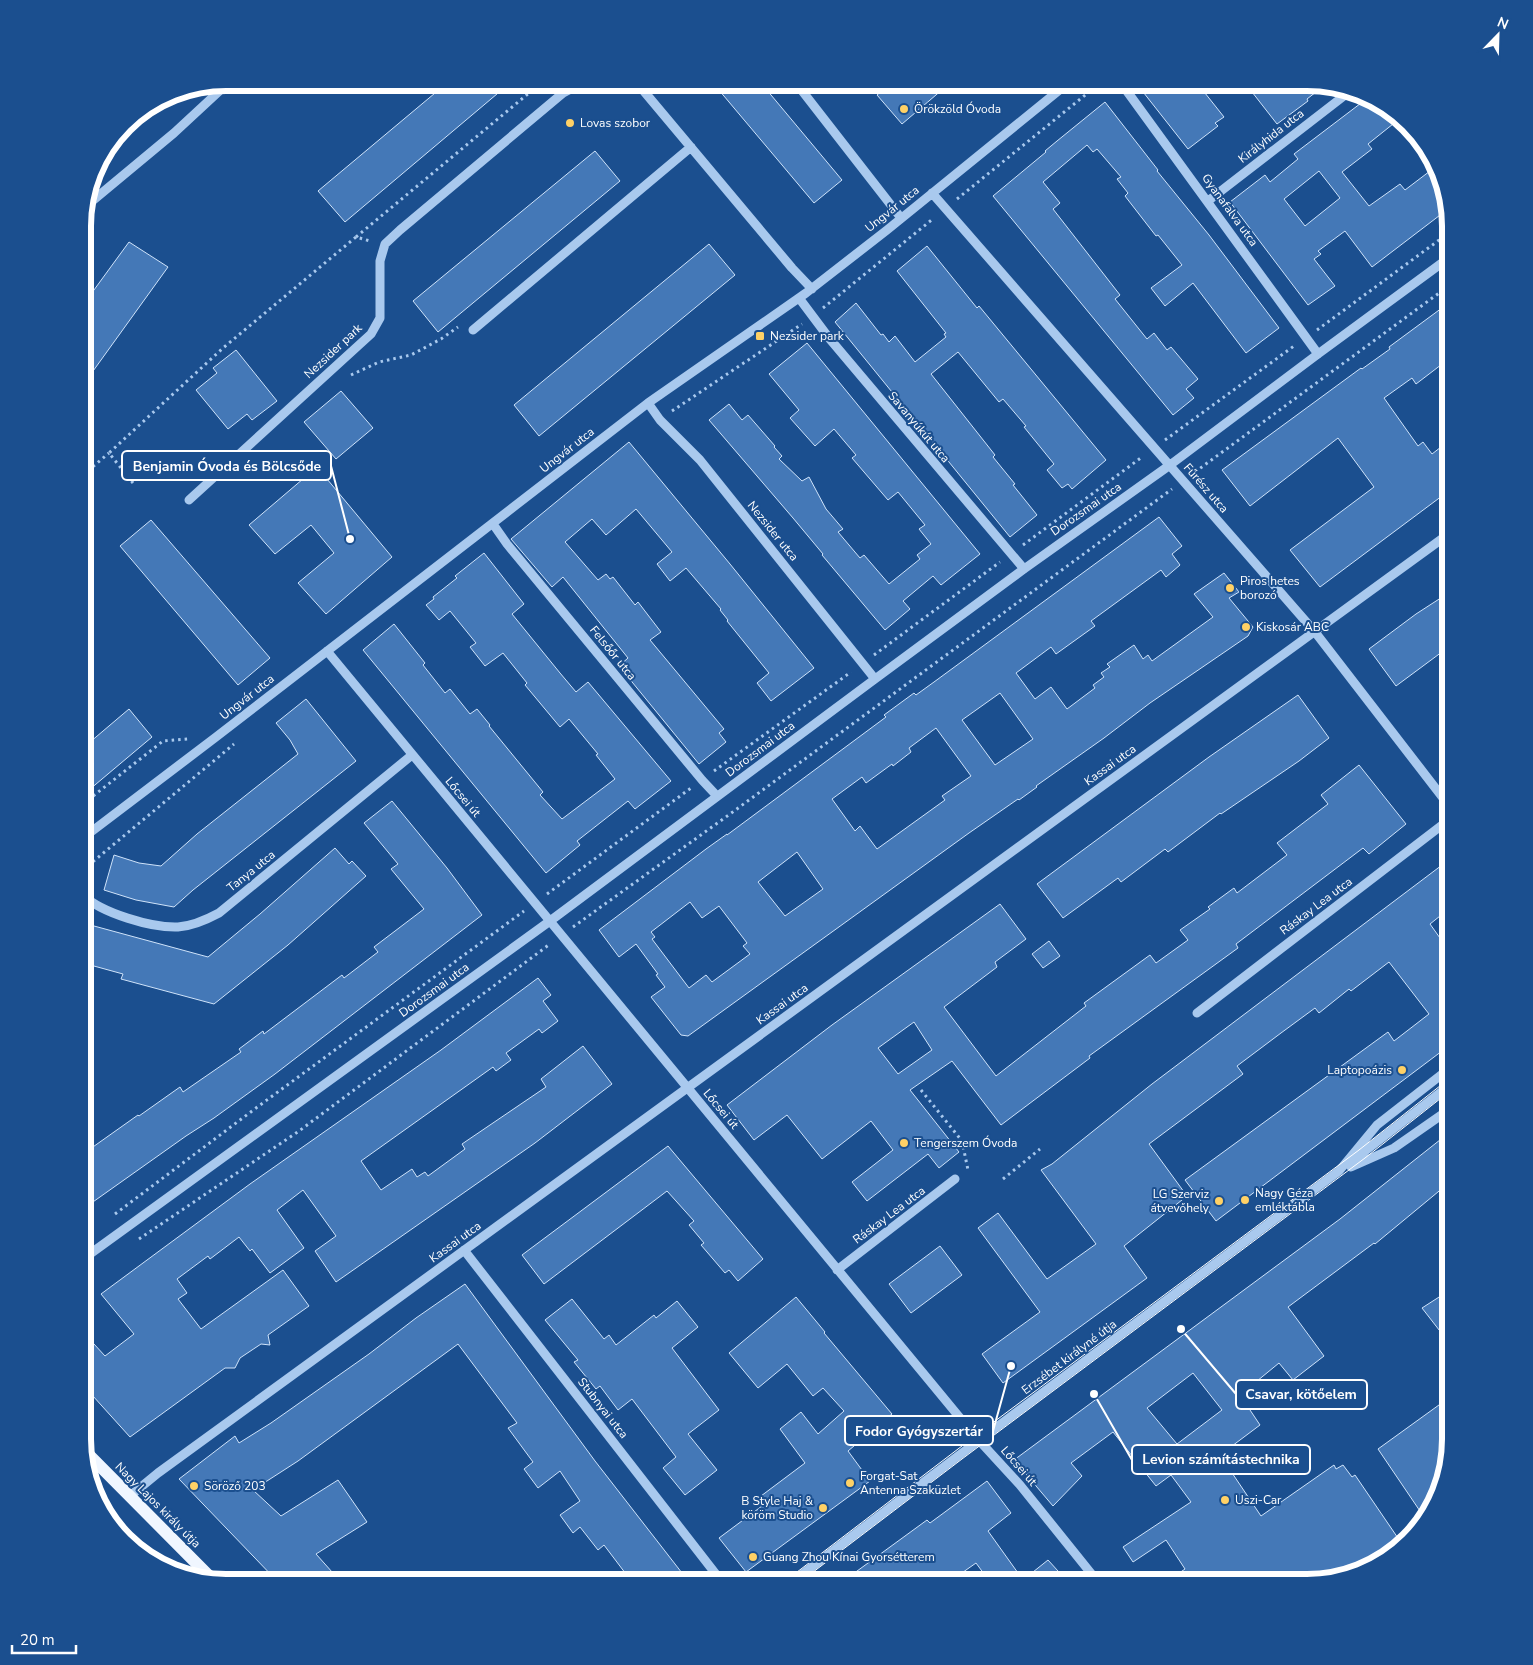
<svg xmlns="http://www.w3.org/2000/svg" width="1533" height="1665" font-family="'Nunito Sans',sans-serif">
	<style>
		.building { fill: #4478b7; stroke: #cfe3fa; fill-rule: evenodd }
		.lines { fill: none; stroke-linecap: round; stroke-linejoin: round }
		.path { stroke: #a9c9ee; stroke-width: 3; stroke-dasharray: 2.5 4; stroke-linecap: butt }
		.minor { stroke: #a9c9ee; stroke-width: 9 }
		.major { stroke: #f0f6ff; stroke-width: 12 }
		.tram { stroke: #fff; stroke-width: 1 }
		.poi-dot { fill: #ffd166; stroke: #1b4f8f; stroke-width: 2 }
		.labels { text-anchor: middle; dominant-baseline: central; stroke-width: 4; stroke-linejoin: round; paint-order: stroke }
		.poi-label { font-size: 12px; fill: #fff; stroke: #1b4f8f; text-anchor: start }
		.street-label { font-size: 12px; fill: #fff; stroke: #1b4f8f }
		.rim { fill: none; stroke: #fff; stroke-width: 6 }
		.leader { fill: none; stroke: #fff; stroke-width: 2 }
		.callout-dot { fill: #fff; stroke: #1b4f8f; stroke-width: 2 }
		.callout { fill: #1b4f8f; stroke: #fff; stroke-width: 2 }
		.callout-label { font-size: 14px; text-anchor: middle; font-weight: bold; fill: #fff }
	</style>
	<rect width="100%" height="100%" fill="#1b4f8f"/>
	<path class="building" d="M447,83H510L345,222L318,191Z
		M713,83H761L842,180L814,203Z
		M891,83H950L902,124L877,95Z
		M1136,83H1197L1224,117L1215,123L1218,126L1188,149Z
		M1245,83H1316L1325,85L1307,99L1308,101L1277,124Z
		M1369,97L1398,120L1368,144L1372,149L1342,172L1369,206L1400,184L1405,190L1430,171L1432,174L1437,170L1443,180L1448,209L1372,267L1345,231L1318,251L1321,254L1314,259L1335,286L1308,305L1230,202L1265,175L1270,182L1298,159L1294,154ZM1319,171L1340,198L1305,226L1284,199Z
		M1105,102L1158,170L1157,171L1209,235L1279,328L1246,353L1193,283L1165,306L1151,288L1182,265L1158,235L1156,236L1125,196L1128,193L1117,179L1121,177L1097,149L1093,152L1087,145L1043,182L1060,203L1053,209L1120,295L1115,299L1147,339L1154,333L1167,350L1171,347L1198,379L1186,389L1194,398L1173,415L993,196L1046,152L1045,151L1057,141Z
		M595,151L620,181L438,332L413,301Z
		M129,242L168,267L83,385V305Z
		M709,244L735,275L539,436L514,405Z
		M927,246L977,308L979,306L1106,460L1072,489L1068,484L1062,488L1047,470L1054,464L1024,427L1026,426L1003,399L999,402L958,352L931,374L995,455L993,457L1015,484L1013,485L1037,515L1010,537L835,322L856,303L881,335L883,334L889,342L895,336L915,362L946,337L944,334L946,333L897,271Z
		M1450,302V358L1416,384L1412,378L1384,398L1418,446L1423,442L1432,454L1450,440V490L1320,587L1290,550L1374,487L1338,438L1250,506L1222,470L1361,368L1362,369L1390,349L1389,347Z
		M807,343L980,554L941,585L933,576L903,601L910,609L885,630L822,555L823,554L793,518L709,420L729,404L742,420L748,415L775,446L774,447L782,456L779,459L802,481L809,477L826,509L843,529L838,532L860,558L864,555L889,584L920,559L917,555L931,544L919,529L925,525L898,492L888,500L852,458L856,455L834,429L815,446L790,418L799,410L769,374Z
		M236,350L277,401L252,420L247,414L228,429L196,390L217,373L213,368Z
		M341,391L373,428L336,459L304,422Z
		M629,442L730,564L814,668L771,701L757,683L769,673L727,621L728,620L720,610L721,609L686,568L670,581L657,564L672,552L636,509L606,535L592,519L565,542L598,580L606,574L610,579L613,577L635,605L638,602L661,632L650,640L724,729L719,733L726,742L699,764L619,666L628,658L563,577L552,587L511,539Z
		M317,467L392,557L326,614L298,583L334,553L311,525L275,554L249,525Z
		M1159,517L1182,546L1172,554L1180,565L1166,577L1161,570L1091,621L1095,626L1056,654L1051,647L1016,673L1035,699L1051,687L1067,709L1095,688L1093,685L1104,677L1101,673L1110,667L1107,664L1134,645L1143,659L1148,655L1152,661L1213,617L1194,594L1224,573L1239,592L1229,598L1253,627L1248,636L1150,703L1104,738L1036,786L1037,787L1019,800L1018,799L969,833L688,1036L681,1035L651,997L665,987L656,975L658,974L636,944L619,957L599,930L706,849L727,834V835L886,717L884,715L914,693L916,695L934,682ZM1000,693L1033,739L995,765L962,720ZM936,728L971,776L942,796L945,800L877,849L860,826L855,831L832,799L862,777L866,783L892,764L893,766L911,752L909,748ZM797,852L823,889L785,916L758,882ZM690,902L702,918L719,906L747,943L743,946L750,954L712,982L706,975L689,988L652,939L655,937L651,932Z
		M151,520L270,658L238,685L120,546Z
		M484,553L524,604L512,614L560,673L576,692L588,682L671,781L635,809L628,801L577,841L580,845L546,873L363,650L394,624L425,663L423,665L445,693L450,689L470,714L477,709L490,725L489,726L543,792L540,795L562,819L615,779L596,755L598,754L569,719L560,727L525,685L527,683L503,653L485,666L470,647L476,643L450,611L439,620L426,605L434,599L433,597L457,578L455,576Z
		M1450,592V646L1396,686L1369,649L1416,614Z
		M1298,695L1329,738L1299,761L1221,814L1220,813L1168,852L1165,849L1121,882L1118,878L1063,918L1037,884L1209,757Z
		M306,699L356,761L193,890L174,907L136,900L104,890L114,855L139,863L161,866L197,834L298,754L290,740L276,723Z
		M129,709L152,737L83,795V748Z
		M1359,765L1406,824L1369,854L1363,848L1236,944L1238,948L1089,1056L1090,1058L1001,1125L952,1061L910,1090L959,1152L939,1168L928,1154L867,1201L852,1182L893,1150L871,1121L822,1159L787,1115L754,1140L727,1105L832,1025L1000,904L1026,939L995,962L997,967L944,1007L996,1076L1086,1006L1084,1003L1150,955L1156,963L1188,940L1180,930L1210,909L1208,907L1234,888L1237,893L1287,855L1277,843L1328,804L1321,795ZM914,1022L932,1050L898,1074L878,1048Z
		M392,801L447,868L482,915L275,1074L214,1118L186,1136L83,1209V1154L138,1115L139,1116L180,1087L183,1092L241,1052L239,1049L263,1031L264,1034L342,975L344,978L378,952L374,947L424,909L391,869L398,864L364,823Z
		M335,848L349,864L352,861L366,876L288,945L214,1004L121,979L123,974L83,963V923L208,957L260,914Z
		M1450,859V908L1430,924L1450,952V1045L1216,1221L1185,1180L1388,1032L1394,1041L1429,1014L1389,962L1351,991L1349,989L1319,1013L1315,1008L1281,1033L1237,1066L1243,1074L1149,1144L1187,1196L1124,1246L1147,1278L1003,1383L982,1354L1040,1312L978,1228L998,1213L1047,1279L1096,1244L1041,1170L1052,1164L1152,1084Z
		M1049,941L1060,956L1043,968L1032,954Z
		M538,978L551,995L543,1001L558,1021L542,1033L539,1029L506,1053L511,1060L496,1071L493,1067L361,1161L381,1190L412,1169L417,1177L425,1172L428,1176L465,1149L462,1144L546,1087L541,1079L583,1046L612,1084L535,1143L336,1282L315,1251L336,1236L303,1190L277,1210L304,1248L270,1273L252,1249L250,1251L239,1237L210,1259L208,1256L177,1279L187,1293L178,1299L201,1329L283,1270L309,1306L268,1335L270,1345L261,1344L240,1358L235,1368H225L130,1437L83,1385V1332L105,1356L134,1334L101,1294L250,1184L441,1050Z
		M1450,1132V1182L1375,1244L1374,1243L1288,1307L1324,1356L1293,1380L1279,1363L1240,1395L1260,1425L1220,1455L1261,1516L1334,1465L1336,1469L1343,1465L1352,1477L1355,1475L1402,1544L1394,1553L1353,1575L1307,1582H1166L1185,1569L1166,1540L1133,1562L1123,1547L1191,1502L1171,1475L1156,1486L1113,1432L1071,1463L1082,1476L1053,1506L1014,1460L1340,1219ZM1193,1373L1222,1410L1177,1444L1147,1408Z
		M668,1146L763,1259L738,1281L729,1270L725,1273L701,1245L704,1243L689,1225L694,1221L667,1191L544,1284L522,1255Z
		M940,1246L962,1275L911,1313L889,1284Z
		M465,1284L595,1461L689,1582H632L604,1545L598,1550L580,1527L573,1533L560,1515L580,1501L560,1471L538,1488L524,1469L533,1462L508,1428L517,1423L458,1344L298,1461L253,1490L281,1516L338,1480L367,1522L316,1554L341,1582H278L179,1479L235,1436L239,1443L271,1423L369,1354L416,1318Z
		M1450,1290V1344L1422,1308Z
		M796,1297L825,1332L824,1333L892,1414L848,1451L870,1481L746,1572L719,1538L766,1503L761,1496L805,1463L780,1429L801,1412L818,1434L844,1411L823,1388L813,1396L787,1364L758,1388L729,1353Z
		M572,1299L604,1339L609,1335L616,1345L654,1315L656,1318L677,1301L698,1327L672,1348L719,1410L688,1434L717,1470L685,1495L663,1468L676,1457L632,1399L618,1410L600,1386L596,1389L574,1362L578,1360L545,1320Z
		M1450,1397V1439L1436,1503L1424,1517L1378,1449Z
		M987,1481L1011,1513L988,1531L1023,1580L1048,1560L1068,1582H990L976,1563L949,1582H842L927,1520L930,1523Z"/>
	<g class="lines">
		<path class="path" d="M957,199L1100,83
			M356,237L541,83
			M823,308L934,218
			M1317,330L1450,232
			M351,375L379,362L411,355L441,339L458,327
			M672,411L802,324
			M1165,440L1294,346
			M1195,472L1450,285
			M83,475L109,453
			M133,483L109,453L223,348L356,237L370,241
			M1023,545L1142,457
			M874,655L1000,562
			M714,771L851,672
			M83,804L163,741L188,739
			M83,870L234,744
			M547,894L691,788
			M573,927L730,814L1172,489
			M921,1090L962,1141L968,1170
			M1003,1179L1040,1149
			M115,1214L256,1108L524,911
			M139,1239L299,1131L550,944
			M83,1278L89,1274"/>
		<path class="minor" d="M637,83L792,268L812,289
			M796,83L901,218
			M1121,83L1318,354
			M932,193L1315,632L1450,807
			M1208,201L1349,92
			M85,207L174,133L228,83
			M799,298L829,338L1024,569
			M473,330L691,147
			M648,403L660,420L700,460L875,679
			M189,500L371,334L380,318V261L385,244L400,230L563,93L582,83
			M493,524L507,544L702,780L717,796
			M327,651L975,1436L1020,1485L1098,1582
			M83,838L216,737L648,403L806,293L887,230L1068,83
			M83,895C101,913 152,928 178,927C193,926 206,920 219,913L412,755
			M1197,1013L1450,819
			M1351,1162L1450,1085
			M1351,1167L1394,1148L1450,1109
			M464,1250L722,1582
			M83,1259L550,921L875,679L1024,569L1170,465L1318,354L1450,257
			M837,1270L955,1179
			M130,1496L158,1473L1450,533
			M792,1582L958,1456L1339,1171L1377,1125L1450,1068"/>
		<path class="major" d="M84,1450L212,1579"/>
		<path class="tram" d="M784,1582L975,1436L1359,1150L1450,1078
			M800,1582L962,1459L1365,1158L1450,1091"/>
	</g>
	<g class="poi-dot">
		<circle cx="904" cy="109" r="5"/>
		<circle cx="570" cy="123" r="5"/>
		<rect x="755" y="331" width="10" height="10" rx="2.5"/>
		<circle cx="1230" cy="588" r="5"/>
		<circle cx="1246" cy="627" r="5"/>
		<circle cx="1402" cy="1070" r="5"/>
		<circle cx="904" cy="1143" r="5"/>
		<circle cx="1245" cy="1200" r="5"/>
		<circle cx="1219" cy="1201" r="5"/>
		<circle cx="850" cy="1483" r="5"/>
		<circle cx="194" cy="1486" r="5"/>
		<circle cx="1225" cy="1500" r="5"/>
		<circle cx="823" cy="1508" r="5"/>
		<circle cx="753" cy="1557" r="5"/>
	</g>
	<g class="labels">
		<g class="poi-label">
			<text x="914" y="109">Örökzöld Óvoda</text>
			<text x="580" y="123">Lovas szobor</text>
			<text x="770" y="336">Nezsider park</text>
			<text x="1240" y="581">Piros hetes<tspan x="1240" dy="14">borozó</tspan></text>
			<text x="1256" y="627">Kiskosár ABC</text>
			<text x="1392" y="1070" text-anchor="end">Laptopoázis</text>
			<text x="914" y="1143">Tengerszem Óvoda</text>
			<text x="1255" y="1193">Nagy Géza<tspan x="1255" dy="14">emléktábla</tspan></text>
			<text x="1209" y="1194" text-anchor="end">LG Szerviz<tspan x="1209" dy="14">átvevőhely</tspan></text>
			<text x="860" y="1476">Forgat-Sat<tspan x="860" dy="14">Antenna Szaküzlet</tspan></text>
			<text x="204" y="1486">Söröző 203</text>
			<text x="1235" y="1500">Uszi-Car</text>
			<text x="813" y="1501" text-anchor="end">B Style Haj &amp;<tspan x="813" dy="14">köröm Studio</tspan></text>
			<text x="763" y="1557">Guang Zhou Kínai Gyorsétterem</text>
		</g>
		<g class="street-label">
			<text transform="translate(1271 136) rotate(-38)">Királyhida utca</text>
			<text transform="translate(892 209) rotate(-39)">Ungvár utca</text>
			<text transform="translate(1230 210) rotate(54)">Gyanafalva utca</text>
			<text transform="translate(333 351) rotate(-43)">Nezsider park</text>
			<text transform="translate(919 427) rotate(50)">Savanyúkút utca</text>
			<text transform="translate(567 450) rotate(-38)">Ungvár utca</text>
			<text transform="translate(1206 488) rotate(49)">Fűrész utca</text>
			<text transform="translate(1086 509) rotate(-35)">Dorozsmai utca</text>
			<text transform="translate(773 531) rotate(51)">Nezsider utca</text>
			<text transform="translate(613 653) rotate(51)">Felsőőr utca</text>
			<text transform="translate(247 697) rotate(-38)">Ungvár utca</text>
			<text transform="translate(760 749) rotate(-37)">Dorozsmai utca</text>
			<text transform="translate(1110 765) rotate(-36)">Kassai utca</text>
			<text transform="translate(463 797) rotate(50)">Lőcsei út</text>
			<text transform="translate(251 871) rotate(-39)">Tanya utca</text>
			<text transform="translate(1316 906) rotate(-37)">Ráskay Lea utca</text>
			<text transform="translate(434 990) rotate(-36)">Dorozsmai utca</text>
			<text transform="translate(782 1004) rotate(-36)">Kassai utca</text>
			<text transform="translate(721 1109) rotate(50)">Lőcsei út</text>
			<text transform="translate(889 1215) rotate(-37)">Ráskay Lea utca</text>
			<text transform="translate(455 1242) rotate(-36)">Kassai utca</text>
			<text transform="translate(1069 1357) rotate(-37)">Erzsébet királyné útja</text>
			<text transform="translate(603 1408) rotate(52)">Stubnyai utca</text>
			<text transform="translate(1019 1466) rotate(49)">Lőcsei út</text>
			<text transform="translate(158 1505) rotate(45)">Nagy Lajos király útja</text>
		</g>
	</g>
	<path d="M0 0H1533V1665H0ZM226 91H1307A135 135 0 0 1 1442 226V1439A135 135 0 0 1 1307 1574H226A135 135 0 0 1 91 1439V226A135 135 0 0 1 226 91Z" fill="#1b4f8f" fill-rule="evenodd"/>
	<path class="rim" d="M226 91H1307A135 135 0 0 1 1442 226V1439A135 135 0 0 1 1307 1574H226A135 135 0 0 1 91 1439V226A135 135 0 0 1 226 91Z"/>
	<path class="leader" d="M350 539L331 466M1181 1329L1236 1394M1011 1366L993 1431M1094 1394L1132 1460"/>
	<g class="callout-dot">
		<circle cx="350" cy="539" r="5"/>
		<circle cx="1181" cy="1329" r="5"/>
		<circle cx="1011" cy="1366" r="5"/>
		<circle cx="1094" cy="1394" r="5"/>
	</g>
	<g class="callout">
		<rect x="122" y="451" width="209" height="29" rx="5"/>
		<rect x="1236" y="1380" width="131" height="29" rx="5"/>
		<rect x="845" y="1416" width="148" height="29" rx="5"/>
		<rect x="1132" y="1445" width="178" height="29" rx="5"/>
	</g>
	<g class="callout-label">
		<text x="227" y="471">Benjamin Óvoda és Bölcsőde</text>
		<text x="1301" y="1399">Csavar, kötőelem</text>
		<text x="919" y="1436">Fodor Gyógyszertár</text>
		<text x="1221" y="1464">Levion számítástechnika</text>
	</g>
	<g transform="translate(1498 35) rotate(23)" stroke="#1b4f8f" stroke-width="4" paint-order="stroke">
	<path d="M0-4L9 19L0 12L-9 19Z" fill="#ffffff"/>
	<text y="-8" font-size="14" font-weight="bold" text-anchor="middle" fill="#ffffff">N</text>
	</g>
	<path d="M12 1645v8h64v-8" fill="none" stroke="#ffffff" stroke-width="2.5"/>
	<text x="20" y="1645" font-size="15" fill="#ffffff" stroke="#1b4f8f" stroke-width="4" paint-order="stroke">20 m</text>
</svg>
